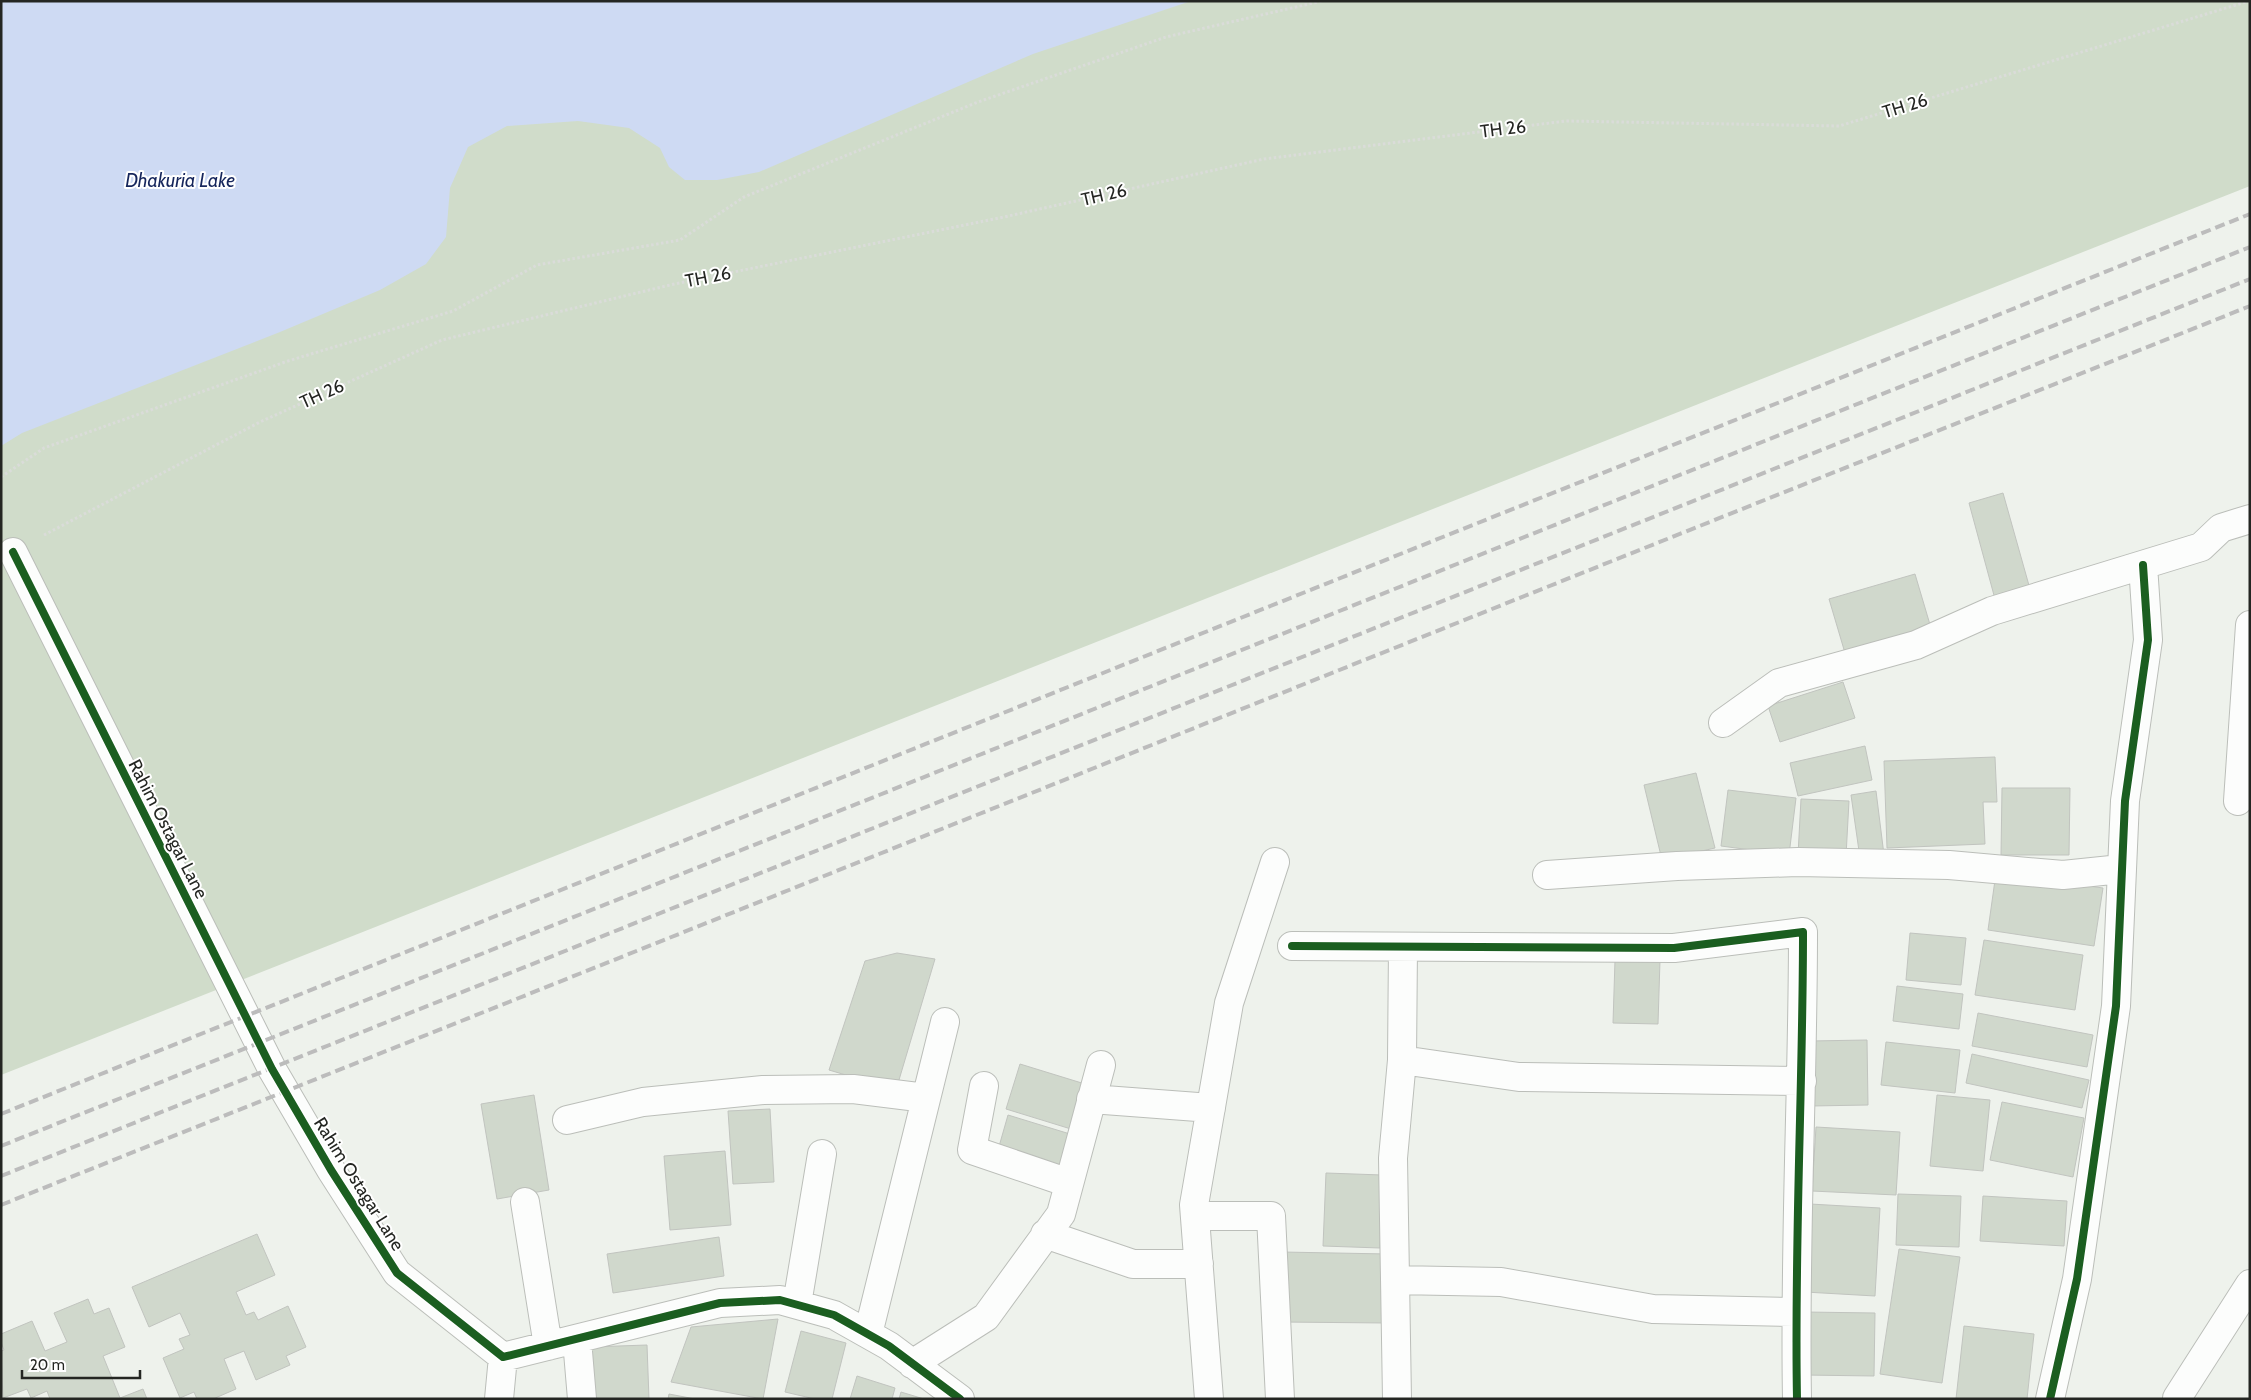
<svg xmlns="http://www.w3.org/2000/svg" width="2251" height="1400" font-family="Cabin,sans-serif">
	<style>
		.green { fill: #d0dcca }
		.water { fill: #cedaf3 }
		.building { fill: #d0d8cc; stroke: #c1c4bf }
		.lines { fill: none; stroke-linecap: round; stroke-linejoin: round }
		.street-casing { stroke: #bbbeb9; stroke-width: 30 }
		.path { stroke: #dadcd9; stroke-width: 3; stroke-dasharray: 2.5 2.5; stroke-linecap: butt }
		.street { stroke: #fcfdfc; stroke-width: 28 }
		.rail { stroke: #bcbcbc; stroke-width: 4; stroke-dasharray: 10 5; stroke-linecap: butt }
		.cycleway-casing { stroke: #fff; stroke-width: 11 }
		.cycleway { stroke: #1b5e20; stroke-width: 8 }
		.labels { text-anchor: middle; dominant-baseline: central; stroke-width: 4; stroke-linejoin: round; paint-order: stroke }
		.street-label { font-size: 18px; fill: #242622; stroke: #fff }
		.water-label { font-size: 19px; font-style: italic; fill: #16265c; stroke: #fff }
	</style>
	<rect width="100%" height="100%" fill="#eef2ec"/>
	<path class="green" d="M1,1H2250V186L1,1075Z"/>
	<path class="water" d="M1,1H1191L1033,54L759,172L717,180H685L669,167L660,148L629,128L578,121L507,126L468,147L450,188L446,237L426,264L380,290L280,332L22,433L1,446Z"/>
	<path class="building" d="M2003,493L2030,589L1995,599L1969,503Z
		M1915,574L1931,628L1845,653L1829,599Z
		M1843,682L1855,718L1780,742L1768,706Z
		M1865,746L1872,780L1798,796L1790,763Z
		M1995,757L1997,802H1983L1985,844L1887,848L1884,761Z
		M1696,773L1715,848L1662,860L1644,785Z
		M2002,788H2070L2069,855H2001Z
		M1728,790L1796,798L1789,855L1721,846Z
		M1876,791L1884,855L1860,858L1851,795Z
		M1801,799L1849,801L1846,856L1798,855Z
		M1996,873L2103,888L2094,946L1988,930Z
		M1910,933L1966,938L1961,985L1906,980Z
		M1984,940L2083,955L2075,1010L1975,995Z
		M897,953L935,959L896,1090L829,1070L865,961Z
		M1615,960H1660L1658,1024L1613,1023Z
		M1897,986L1963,994L1959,1029L1893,1021Z
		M1978,1013L2093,1035L2087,1067L1972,1046Z
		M1867,1040L1868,1105L1811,1106L1810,1041Z
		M1886,1042L1960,1050L1955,1093L1881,1085Z
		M1972,1054L2089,1080L2082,1108L1966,1083Z
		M1020,1064L1085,1084L1071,1129L1006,1109Z
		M534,1095L549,1190L497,1199L481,1104Z
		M1937,1095L1990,1100L1983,1171L1930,1166Z
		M2002,1102L2084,1118L2073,1177L1990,1160Z
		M770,1109L774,1182L733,1184L728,1111Z
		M1008,1115L1070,1134L1060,1168L998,1150Z
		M1816,1127L1900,1132L1896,1195L1812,1191Z
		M725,1151L731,1225L670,1230L664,1156Z
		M1326,1173L1382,1175L1380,1248L1323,1246Z
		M1898,1194L1961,1196L1959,1247L1896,1245Z
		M1983,1196L2067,1201L2064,1246L1980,1241Z
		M1810,1204L1880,1208L1875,1296L1805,1292Z
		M257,1234L275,1275L236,1292L246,1315L254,1312L258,1320L288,1306L306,1347L286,1356L290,1365L256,1380L244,1351L224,1359L236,1389L213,1399H197L194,1392L180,1398L163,1358L184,1349L179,1339L190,1335L180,1313L149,1327L132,1287Z
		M719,1237L724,1276L613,1293L607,1254Z
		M1899,1249L1960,1257L1942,1383L1880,1374Z
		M1282,1252L1388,1254L1386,1323L1281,1322Z
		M88,1299L94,1314L109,1308L125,1347L103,1356L120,1398L143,1389L147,1399H50L47,1391L31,1398L27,1389L3,1398L1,1351L4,1350L1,1342V1334L32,1321L45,1351L67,1342L54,1313Z
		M1805,1312L1875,1313L1874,1376L1804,1375Z
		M778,1319L763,1399L671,1382L691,1327Z
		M1964,1326L2034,1334L2027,1399H1956Z
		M801,1331L846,1343L832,1399H815L785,1392Z
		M647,1345L649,1399H591L590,1347Z
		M857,1376L895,1388L892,1399H850Z
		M901,1392L924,1399H899Z
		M669,1394L695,1399H668Z"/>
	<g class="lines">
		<defs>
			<path id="street" d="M13,552L272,1069L331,1170L397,1273L503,1357
				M1723,723L1779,683L1916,645L1992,611L2201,547L2221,528L2250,519
				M2238,801L2250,625
				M1547,875L1677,866L1798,862L1949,865L2063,875L2121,869
				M1292,946L1674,948L1803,932C1803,1088 1794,1243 1797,1399
				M1402,1060L1519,1077L1802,1081
				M984,1086L972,1150L1069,1183
				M1091,1099L1211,1108
				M567,1120L643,1102L763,1090L853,1089L926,1098
				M525,1202L548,1346
				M1195,1216H1271L1280,1399
				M1045,1234L1133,1264H1199
				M1395,1280L1501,1282L1653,1309L1795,1312
				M797,1304L822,1154
				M868,1334L945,1022
				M577,1340L582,1399
				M503,1357L720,1303L780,1300L834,1315L889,1346L960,1399
				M912,1364L986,1317L1061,1214L1101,1065
				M2177,1398L2250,1284
				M499,1399L503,1357
				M1209,1399L1194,1205L1229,1003L1275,862
				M1397,1399L1393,1158L1402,1060L1403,947
				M2050,1399L2077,1279L2116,1006L2125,801L2148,640L2143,565"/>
		</defs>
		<use href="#street" class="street-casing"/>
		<path class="path" d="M1,477L44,448L288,361L453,311L537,265L680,240L744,197L978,102L1166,37L1322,1
			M44,535L260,422L442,340L670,285L1004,217L1264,159L1566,121L1839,126L2249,1"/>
		<use href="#street" class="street"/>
		<path class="rail" d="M1,1114L2250,214
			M1,1146L2250,247
			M1,1176L2250,279
			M1,1205L2250,306"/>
		<defs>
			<path id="cycleway" d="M13,552L272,1069L331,1170L397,1273L503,1357L720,1303L780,1300L834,1315L889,1346L960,1399
				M1292,946L1674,948L1803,932C1803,1088 1794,1243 1797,1399
				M2050,1399L2077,1279L2116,1006L2125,801L2148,640L2143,565"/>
		</defs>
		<use href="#cycleway" class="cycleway-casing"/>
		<use href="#cycleway" class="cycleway"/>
	</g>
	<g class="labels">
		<g class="street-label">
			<text transform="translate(1905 106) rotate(-17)">TH 26</text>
			<text transform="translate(1503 129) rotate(-7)">TH 26</text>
			<text transform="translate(1104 195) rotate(-13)">TH 26</text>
			<text transform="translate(708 277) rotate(-11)">TH 26</text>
			<text transform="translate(322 394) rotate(-24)">TH 26</text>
			<text transform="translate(168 829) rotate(63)">Rahim Ostagar Lane</text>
			<text transform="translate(359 1184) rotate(58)">Rahim Ostagar Lane</text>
		</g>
		<g class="water-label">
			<text x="180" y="180">Dhakuria Lake</text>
		</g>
	</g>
	<rect width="2251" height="1400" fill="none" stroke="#242622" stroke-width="5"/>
	<path d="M22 1370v8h118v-8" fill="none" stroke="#242622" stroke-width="2.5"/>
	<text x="30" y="1370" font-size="15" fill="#242622" stroke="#ffffff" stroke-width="4" paint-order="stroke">20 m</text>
</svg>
